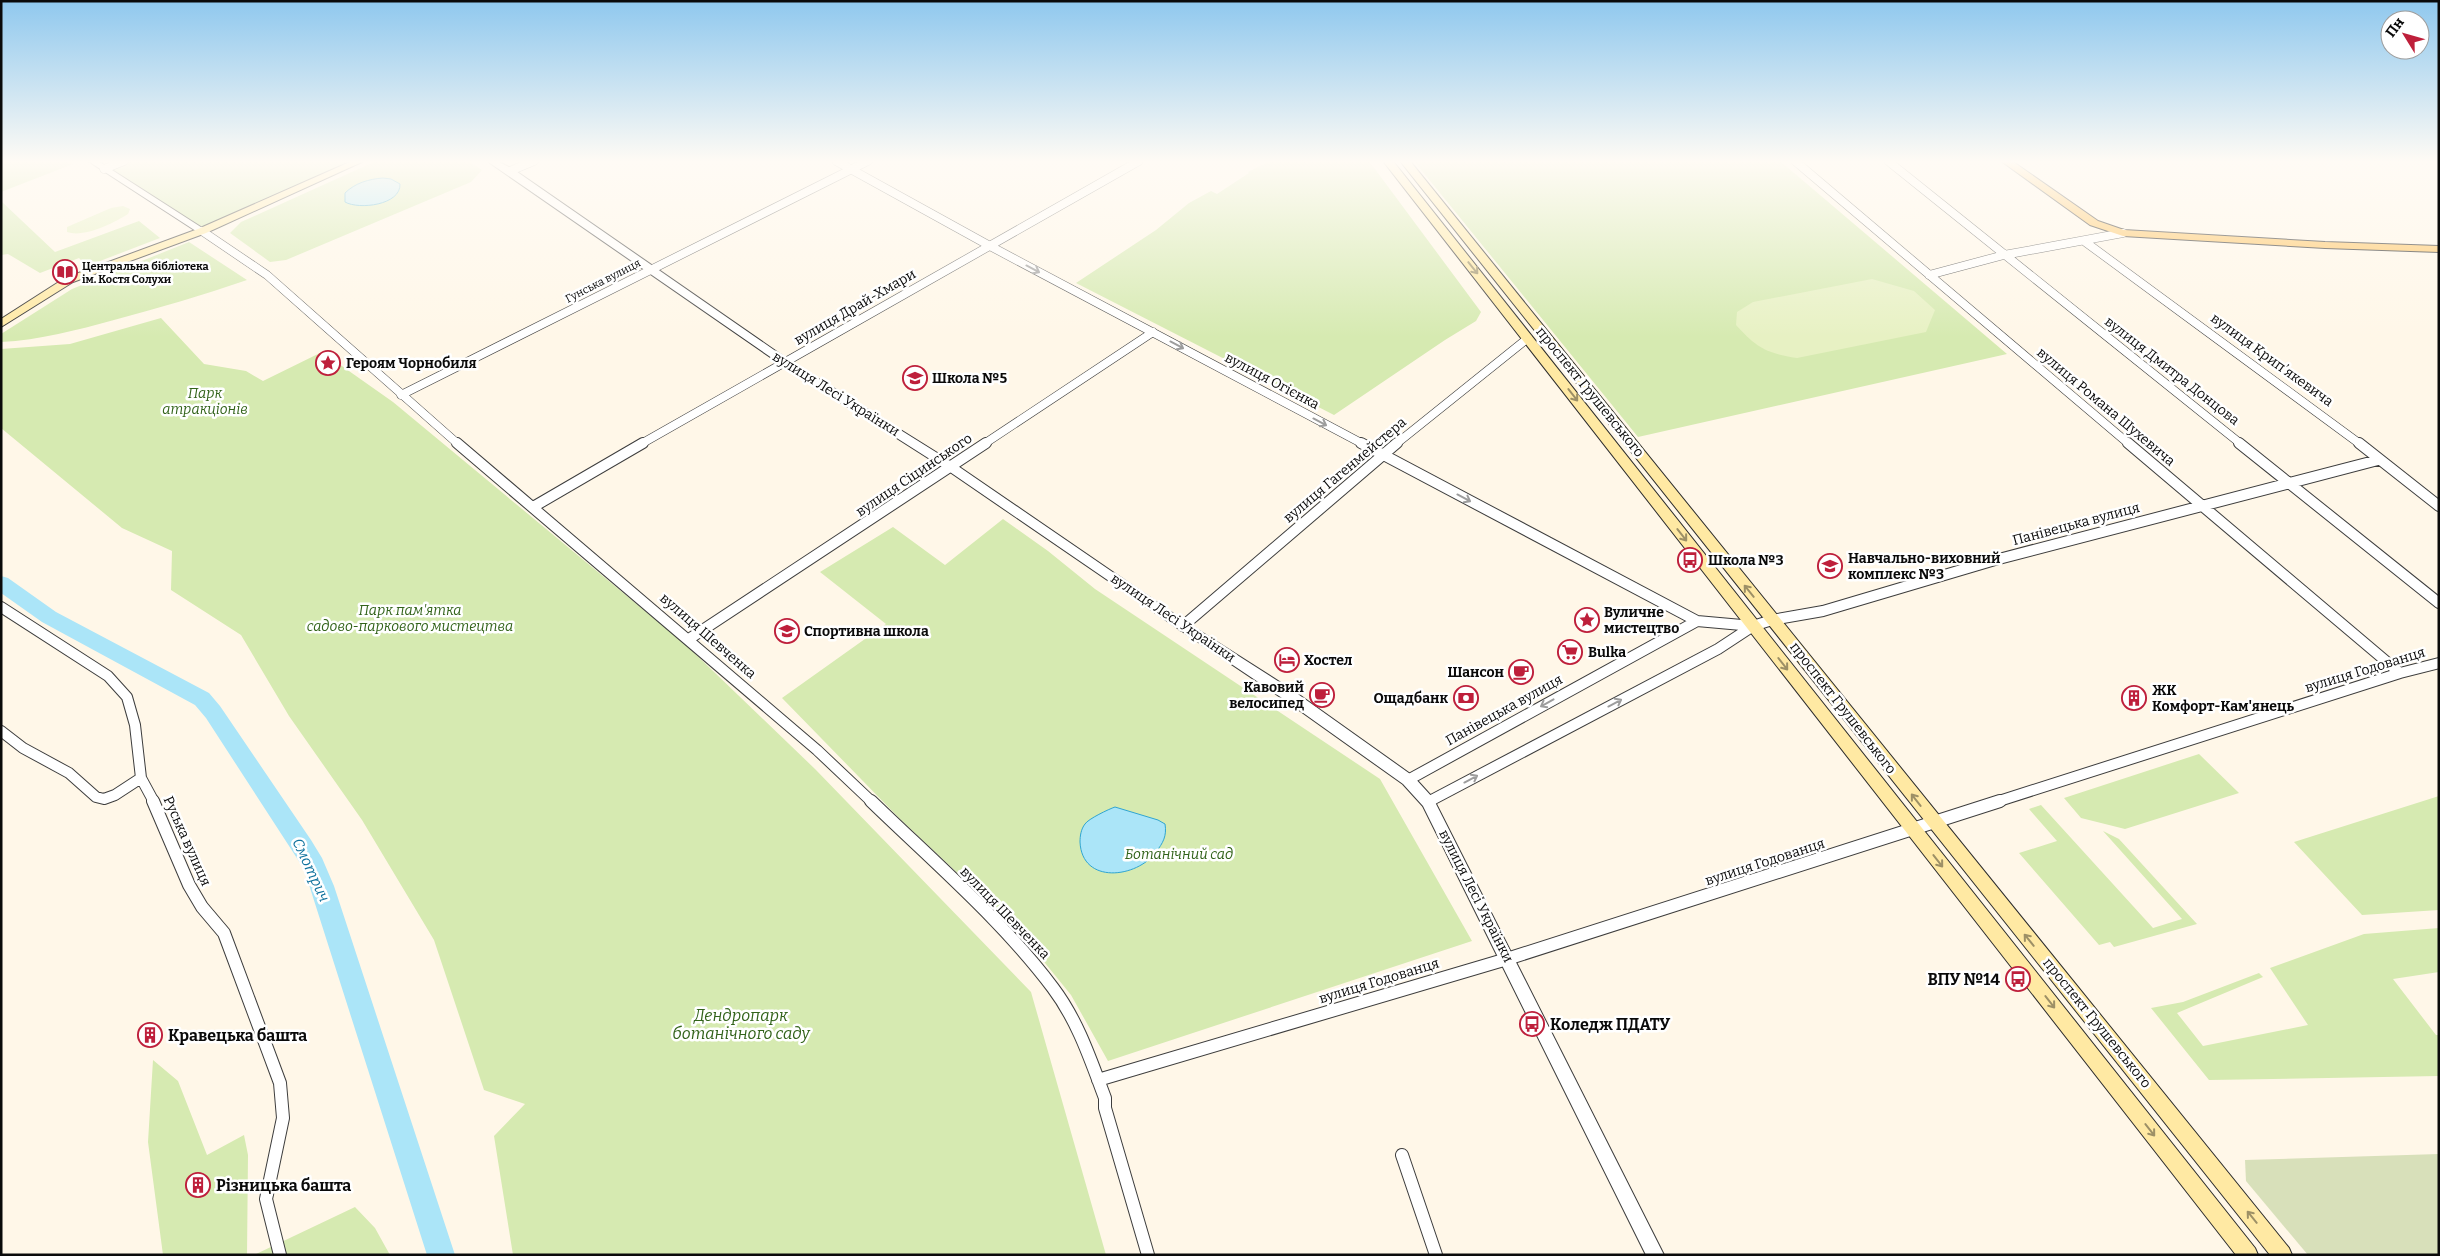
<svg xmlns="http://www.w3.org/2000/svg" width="2440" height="1256" font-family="Bitter,serif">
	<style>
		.green { fill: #d6eab1 }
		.cemetery { fill: #d8e0ba }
		.pitch { fill: #e7f1c3 }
		.water { fill: #abe5f8; stroke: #30a5d1 }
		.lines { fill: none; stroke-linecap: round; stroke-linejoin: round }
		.river { fill: #abe5f8; fill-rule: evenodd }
		.minor-far2-casing { stroke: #3d3d3d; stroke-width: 9 }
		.minor-far1-casing { stroke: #3d3d3d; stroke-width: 12 }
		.minor-casing { stroke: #3d3d3d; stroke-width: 14 }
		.tertiary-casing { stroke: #3d3d3d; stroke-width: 2 }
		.secondary-casing { stroke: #2c2c2c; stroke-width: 2 }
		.primary-casing { stroke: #1b1b1b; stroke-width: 2 }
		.minor-far2 { stroke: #fff; stroke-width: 8 }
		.minor-far1 { stroke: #fff; stroke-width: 10 }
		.minor { stroke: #fff; stroke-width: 12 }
		.tertiary { fill: #fff; fill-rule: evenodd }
		.secondary { fill: #ffe9a3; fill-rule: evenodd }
		.primary { fill: #fdc159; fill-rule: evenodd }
		.oneway { stroke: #9d9066 }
		.oneway2 { stroke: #9d9d9d }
		.labels { text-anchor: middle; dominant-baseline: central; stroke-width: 5; stroke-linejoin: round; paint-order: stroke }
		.far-poi-label { font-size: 11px; font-weight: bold; fill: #0a0a0a; stroke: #fff; text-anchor: start }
		.far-street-label { font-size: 11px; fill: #0a0a0a; stroke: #fff }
		.street-label { font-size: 14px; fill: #0a0a0a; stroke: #fff }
		.poi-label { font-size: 14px; font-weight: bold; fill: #0a0a0a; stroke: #fff; text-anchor: start }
		.park-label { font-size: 14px; font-style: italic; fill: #32631a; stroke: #fff }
		.water-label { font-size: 15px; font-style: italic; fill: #11739e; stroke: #fff }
		.near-poi-label { font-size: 16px; font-weight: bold; fill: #0a0a0a; stroke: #fff; text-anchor: start }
		.near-park-label { font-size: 16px; font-style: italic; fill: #32631a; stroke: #fff }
	</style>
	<rect width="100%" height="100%" fill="#fff7e8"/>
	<path class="green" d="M1,161H68L73,164L1,192Z
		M124,161H359L202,231L104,169Z
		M376,161H468L482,170L471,182L286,260L270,262L230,233L241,222Z
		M1270,161H1369L1481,312L1476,321L1445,340L1334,415L1076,283L1156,230L1189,203L1211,191L1217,194L1249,173L1248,172Z
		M1414,161H1780L2007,354L1638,437Z
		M1,201L55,252L139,221L160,238L87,266L79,258L40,273L8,254L1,255Z
		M189,242L247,280C203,295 159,308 114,320C77,330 40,340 1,342V334L72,289Z
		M161,318L204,364L246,371L263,381L322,352L393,402L686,645L815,769L1031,992L1106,1255H513L494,1136L525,1104L484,1090L434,940L362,820L289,716L241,635L171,590L172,551L122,528L1,428V349L70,344Z
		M1003,519L1048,551L1095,589L1380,779L1472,941L1108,1061L1071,995L1019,931L900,819L782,698L886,624L820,572L893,527L945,565Z
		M2199,754L2239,793L2125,829L2081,818L2064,798Z
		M2439,796V910L2362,915L2294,842Z
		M2041,805L2153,928L2182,919L2103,831L2119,839L2197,924L2114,947L2110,942L2099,945L2019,853L2057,841L2029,809Z
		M2439,928V972L2393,979L2436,1035H2439V1076L2209,1080L2151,1008L2183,1002L2259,973L2263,977L2177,1013L2203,1046L2308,1025L2270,968L2364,934Z
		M153,1060L178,1081L207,1155L244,1135L248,1155L247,1255H163L148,1142Z
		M355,1207L375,1228L390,1255H254Z"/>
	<path class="cemetery" d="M2439,1154V1255H2308L2246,1181L2245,1160Z"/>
	<path class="pitch" d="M123,206L130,209L128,214C114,223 84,238 67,232V227L111,208Z
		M1872,279L1914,291L1935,310L1926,332L1797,358C1766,353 1757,348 1736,325L1737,312L1753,302Z"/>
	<path class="water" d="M383,178L391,179L400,184C401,205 359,210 345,202V193C355,183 369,179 383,178Z
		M1115,807L1158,820L1165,824C1167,836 1163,843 1156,852C1137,878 1082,885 1080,842C1080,836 1081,829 1085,824C1088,819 1109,809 1115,807Z"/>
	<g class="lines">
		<path class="river" d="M1,576L8,578L56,612L209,693L220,706L311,840L322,858L334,886L455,1255H427L304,869L206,718L195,705L42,622L1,593Z"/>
		<defs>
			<path id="minor-far2" d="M836,161L990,246L1363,444
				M1795,161L2129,444
				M1888,161L2241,444
				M104,169L124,161
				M510,171L534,161
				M202,231L267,275L458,444
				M2084,241L2360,444
				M1929,275L2004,255L2123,233
				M401,395L868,161
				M641,444L1139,161
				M984,444L1153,332
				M1396,444L1528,338"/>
			<path id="minor-far1" d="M457,443L817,750L872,802
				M1361,443L1697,621
				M2128,443L2400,673
				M2239,443L2439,603
				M2359,443L2439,506
				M533,507L643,443
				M1,607L108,676L127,697L135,725L141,778L154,802
				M1183,626L1397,443
				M689,639L986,443
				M1,731L23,748L69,773L96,797L104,799L115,795L141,778
				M1408,780L1697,621L1753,626
				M1428,802L1718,649L1753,626L1772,620L1823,611L1995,560L2378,460
				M1996,802L2400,673L2439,663"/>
			<path id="minor" d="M153,801L189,885L202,907L224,933L280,1083L283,1118L266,1199L280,1255
				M871,801C933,861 1001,919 1053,988C1078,1021 1091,1061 1105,1098V1108L1148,1255
				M1428,802L1430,801
				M1098,1080L1507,959L2000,801
				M1402,1155L1436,1255"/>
			<path id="tertiary" d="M88,161H98L207,231L205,233H199Z
				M487,161H497L513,169L790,361L955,464L1187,623L1295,692L1413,776L1433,798L1664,1255H1646L1423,806L1403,784L1285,700L1179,629L947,470L782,365Z"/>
			<path id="secondary" d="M352,161H364L206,233L73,282L1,327V319L65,278L198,229Z
				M1383,161H1393L2255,1248L2258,1255H2236Z
				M1400,161H1410L2289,1248L2292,1255H2270Z"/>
			<path id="primary" d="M2001,161H2012L2098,221L2124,230L2325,242L2439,246V252L2325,248L2123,236L2090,225Z"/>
		</defs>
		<use href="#minor-far2" class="minor-far2-casing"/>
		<use href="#minor-far1" class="minor-far1-casing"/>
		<use href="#minor" class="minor-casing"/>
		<use href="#tertiary" class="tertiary-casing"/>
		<use href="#secondary" class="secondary-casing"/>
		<use href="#primary" class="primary-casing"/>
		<use href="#minor-far2" class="minor-far2"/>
		<use href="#minor-far1" class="minor-far1"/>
		<use href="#minor" class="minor"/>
		<use href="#tertiary" class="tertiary"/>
		<use href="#secondary" class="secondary"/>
		<use href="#primary" class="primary"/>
	</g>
	<defs><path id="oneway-shaft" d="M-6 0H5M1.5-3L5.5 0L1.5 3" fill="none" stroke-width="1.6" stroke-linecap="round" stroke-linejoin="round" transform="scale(1.25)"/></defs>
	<g class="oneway">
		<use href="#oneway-shaft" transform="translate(1473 268) rotate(51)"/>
		<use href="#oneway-shaft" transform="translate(1573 395) rotate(52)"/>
		<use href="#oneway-shaft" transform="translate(1682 535) rotate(52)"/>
		<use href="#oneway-shaft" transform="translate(1749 591) rotate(-129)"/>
		<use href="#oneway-shaft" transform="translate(1783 664) rotate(52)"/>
		<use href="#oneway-shaft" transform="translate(1916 800) rotate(-128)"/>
		<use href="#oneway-shaft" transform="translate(1938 861) rotate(52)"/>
		<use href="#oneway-shaft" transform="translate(2029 940) rotate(-129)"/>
		<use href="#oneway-shaft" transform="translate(2050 1002) rotate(52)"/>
		<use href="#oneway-shaft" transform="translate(2150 1130) rotate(52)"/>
		<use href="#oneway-shaft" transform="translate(2252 1217) rotate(-129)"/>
	</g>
	<g class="oneway2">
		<use href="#oneway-shaft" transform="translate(1033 269) rotate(28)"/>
		<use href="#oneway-shaft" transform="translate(1177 345) rotate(28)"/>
		<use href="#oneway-shaft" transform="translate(1320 422) rotate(28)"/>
		<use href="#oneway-shaft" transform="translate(1464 498) rotate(28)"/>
		<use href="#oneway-shaft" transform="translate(1547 703) rotate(151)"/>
		<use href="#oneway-shaft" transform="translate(1615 703) rotate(-28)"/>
		<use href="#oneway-shaft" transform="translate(1471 779) rotate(-28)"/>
	</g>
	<linearGradient id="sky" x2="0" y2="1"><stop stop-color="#8fc8ee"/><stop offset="0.48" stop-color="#fffbf5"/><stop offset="1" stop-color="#fffbf5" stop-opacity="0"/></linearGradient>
	<rect width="2440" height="337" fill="url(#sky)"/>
	<defs>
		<symbol id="library-ring" viewBox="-11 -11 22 22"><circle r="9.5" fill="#fff" stroke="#be1f3b" stroke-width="1.5"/><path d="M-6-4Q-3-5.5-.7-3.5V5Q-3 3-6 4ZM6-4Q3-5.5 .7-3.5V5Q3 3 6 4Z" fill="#be1f3b"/></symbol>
		<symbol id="sight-ring" viewBox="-11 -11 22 22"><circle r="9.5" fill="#fff" stroke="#be1f3b" stroke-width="1.5"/><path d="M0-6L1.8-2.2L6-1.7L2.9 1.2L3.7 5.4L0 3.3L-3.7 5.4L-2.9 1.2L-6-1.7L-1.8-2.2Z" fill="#be1f3b"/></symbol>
		<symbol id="school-ring" viewBox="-11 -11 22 22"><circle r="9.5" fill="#fff" stroke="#be1f3b" stroke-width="1.5"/><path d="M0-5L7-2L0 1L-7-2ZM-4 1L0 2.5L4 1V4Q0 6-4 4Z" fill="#be1f3b"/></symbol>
		<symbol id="bus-ring" viewBox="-11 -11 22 22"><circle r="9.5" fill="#fff" stroke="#be1f3b" stroke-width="1.5"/><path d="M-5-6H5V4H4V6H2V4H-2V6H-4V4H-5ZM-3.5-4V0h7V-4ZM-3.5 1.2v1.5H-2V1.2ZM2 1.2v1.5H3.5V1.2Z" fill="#be1f3b"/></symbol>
		<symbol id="supermarket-ring" viewBox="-11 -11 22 22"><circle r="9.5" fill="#fff" stroke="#be1f3b" stroke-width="1.5"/><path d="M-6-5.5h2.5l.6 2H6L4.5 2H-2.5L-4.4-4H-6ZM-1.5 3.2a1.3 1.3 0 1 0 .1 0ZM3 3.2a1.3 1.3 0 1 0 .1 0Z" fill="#be1f3b"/></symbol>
		<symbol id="hotel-ring" viewBox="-11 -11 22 22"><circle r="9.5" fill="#fff" stroke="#be1f3b" stroke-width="1.5"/><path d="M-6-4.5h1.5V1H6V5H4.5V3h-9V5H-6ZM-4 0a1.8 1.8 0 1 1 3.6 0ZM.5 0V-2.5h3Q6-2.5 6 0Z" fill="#be1f3b"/></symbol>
		<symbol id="cafe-ring" viewBox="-11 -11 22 22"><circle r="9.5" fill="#fff" stroke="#be1f3b" stroke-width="1.5"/><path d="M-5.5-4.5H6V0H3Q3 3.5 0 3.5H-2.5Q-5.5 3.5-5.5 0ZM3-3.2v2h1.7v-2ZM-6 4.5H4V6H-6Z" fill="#be1f3b"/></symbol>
		<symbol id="bank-ring" viewBox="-11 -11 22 22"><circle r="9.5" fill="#fff" stroke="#be1f3b" stroke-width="1.5"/><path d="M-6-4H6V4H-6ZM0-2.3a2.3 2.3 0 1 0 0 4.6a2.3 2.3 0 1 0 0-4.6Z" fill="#be1f3b"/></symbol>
		<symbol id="building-ring" viewBox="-11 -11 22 22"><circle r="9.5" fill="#fff" stroke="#be1f3b" stroke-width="1.5"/><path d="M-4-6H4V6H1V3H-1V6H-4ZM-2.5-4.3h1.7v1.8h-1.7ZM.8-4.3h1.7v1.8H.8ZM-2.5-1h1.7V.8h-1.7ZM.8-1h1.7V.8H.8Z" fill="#be1f3b"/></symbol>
	</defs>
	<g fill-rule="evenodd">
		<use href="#library-ring" x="51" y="258" width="28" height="28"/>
		<use href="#sight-ring" x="314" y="349" width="28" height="28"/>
		<use href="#school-ring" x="901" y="364" width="28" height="28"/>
		<use href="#bus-ring" x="1676" y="546" width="28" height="28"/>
		<use href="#school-ring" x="1816" y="552" width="28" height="28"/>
		<use href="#sight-ring" x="1573" y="606" width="28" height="28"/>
		<use href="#school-ring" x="773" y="617" width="28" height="28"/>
		<use href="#supermarket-ring" x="1556" y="638" width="28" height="28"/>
		<use href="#hotel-ring" x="1273" y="646" width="28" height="28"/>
		<use href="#cafe-ring" x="1507" y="658" width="28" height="28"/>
		<use href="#cafe-ring" x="1308" y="681" width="28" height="28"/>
		<use href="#bank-ring" x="1452" y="684" width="28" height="28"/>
		<use href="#building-ring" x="2120" y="684" width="28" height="28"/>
		<use href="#bus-ring" x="2004" y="965" width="28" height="28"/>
		<use href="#bus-ring" x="1518" y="1010" width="28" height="28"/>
		<use href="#building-ring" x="136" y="1021" width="28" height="28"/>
		<use href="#building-ring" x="184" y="1171" width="28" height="28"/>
	</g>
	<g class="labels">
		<g class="far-poi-label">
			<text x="82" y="266">Центральна бібліотека<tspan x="82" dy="13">ім. Костя Солухи</tspan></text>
		</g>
		<g class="far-street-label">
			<text transform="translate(603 281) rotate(-27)">Гунська вулиця</text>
		</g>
		<g class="street-label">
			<text transform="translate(855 307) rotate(-30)">вулиця Драй-Хмари</text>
			<text transform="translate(2272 360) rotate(36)">вулиця Крипʼякевича</text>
			<text transform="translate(2172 371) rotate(38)">вулиця Дмитра Донцова</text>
			<text transform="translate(1272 381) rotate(28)">вулиця Огієнка</text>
			<text transform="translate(1590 392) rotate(51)">проспект Грушевського</text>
			<text transform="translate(836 394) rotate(32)">вулиця Лесі Українки</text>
			<text transform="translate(2106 407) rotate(40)">вулиця Романа Шухевича</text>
			<text transform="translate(1345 470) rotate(-40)">вулиця Гагенмейстера</text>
			<text transform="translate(914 475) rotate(-34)">вулиця Сіцинського</text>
			<text transform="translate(2076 524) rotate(-15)">Панівецька вулиця</text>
			<text transform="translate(1173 618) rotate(34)">вулиця Лесі Українки</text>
			<text transform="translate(708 636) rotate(41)">вулиця Шевченка</text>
			<text transform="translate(2365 670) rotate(-17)">вулиця Годованця</text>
			<text transform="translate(1843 708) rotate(52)">проспект Грушевського</text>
			<text transform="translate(1504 710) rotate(-29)">Панівецька вулиця</text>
			<text transform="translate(187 841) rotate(66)">Руська вулиця</text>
			<text transform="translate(1765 862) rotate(-18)">вулиця Годованця</text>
			<text transform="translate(1476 896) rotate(63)">вулиця Лесі Українки</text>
			<text transform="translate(1005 913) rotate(46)">вулиця Шевченка</text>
			<text transform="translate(1379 981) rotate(-17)">вулиця Годованця</text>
			<text transform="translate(2097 1023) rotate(51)">проспект Грушевського</text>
		</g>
		<g class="poi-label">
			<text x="346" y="363">Героям Чорнобиля</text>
			<text x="932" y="378">Школа №5</text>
			<text x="1848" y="558">Навчально-виховний<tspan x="1848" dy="16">комплекс №3</tspan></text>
			<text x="1708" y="560">Школа №3</text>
			<text x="1604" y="612">Вуличне<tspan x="1604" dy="16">мистецтво</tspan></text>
			<text x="804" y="631">Спортивна школа</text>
			<text x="1588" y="652">Bulka</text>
			<text x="1304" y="660">Хостел</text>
			<text x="1504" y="672" text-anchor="end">Шансон</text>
			<text x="1304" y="687" text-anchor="end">Кавовий<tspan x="1304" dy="16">велосипед</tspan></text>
			<text x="2152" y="690">ЖК<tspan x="2152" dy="16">Комфорт-Кам'янець</tspan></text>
			<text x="1448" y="698" text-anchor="end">Ощадбанк</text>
		</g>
		<g class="park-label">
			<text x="205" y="393">Парк<tspan x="205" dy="16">атракціонів</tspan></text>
			<text x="410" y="610">Парк пам'ятка<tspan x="410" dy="16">садово-паркового мистецтва</tspan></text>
			<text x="1179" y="854">Ботанічний сад</text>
		</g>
		<g class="water-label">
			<text transform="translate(311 870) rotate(65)">Смотрич</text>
		</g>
		<g class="near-poi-label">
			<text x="2000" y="979" text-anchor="end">ВПУ №14</text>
			<text x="1550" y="1024">Коледж ПДАТУ</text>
			<text x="168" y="1035">Кравецька башта</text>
			<text x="216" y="1185">Різницька башта</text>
		</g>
		<g class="near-park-label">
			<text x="741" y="1015">Дендропарк<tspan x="741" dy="18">ботанічного саду</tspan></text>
		</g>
	</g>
	<rect width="2440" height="1256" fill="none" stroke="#0a0a0a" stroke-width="5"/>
	<g transform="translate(2405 35) rotate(307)"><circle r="24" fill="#ffffff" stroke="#9d9d9d"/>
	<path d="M0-4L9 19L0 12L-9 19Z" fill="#be1f3b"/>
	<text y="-8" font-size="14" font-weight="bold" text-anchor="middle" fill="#0a0a0a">Пн</text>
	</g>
</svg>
